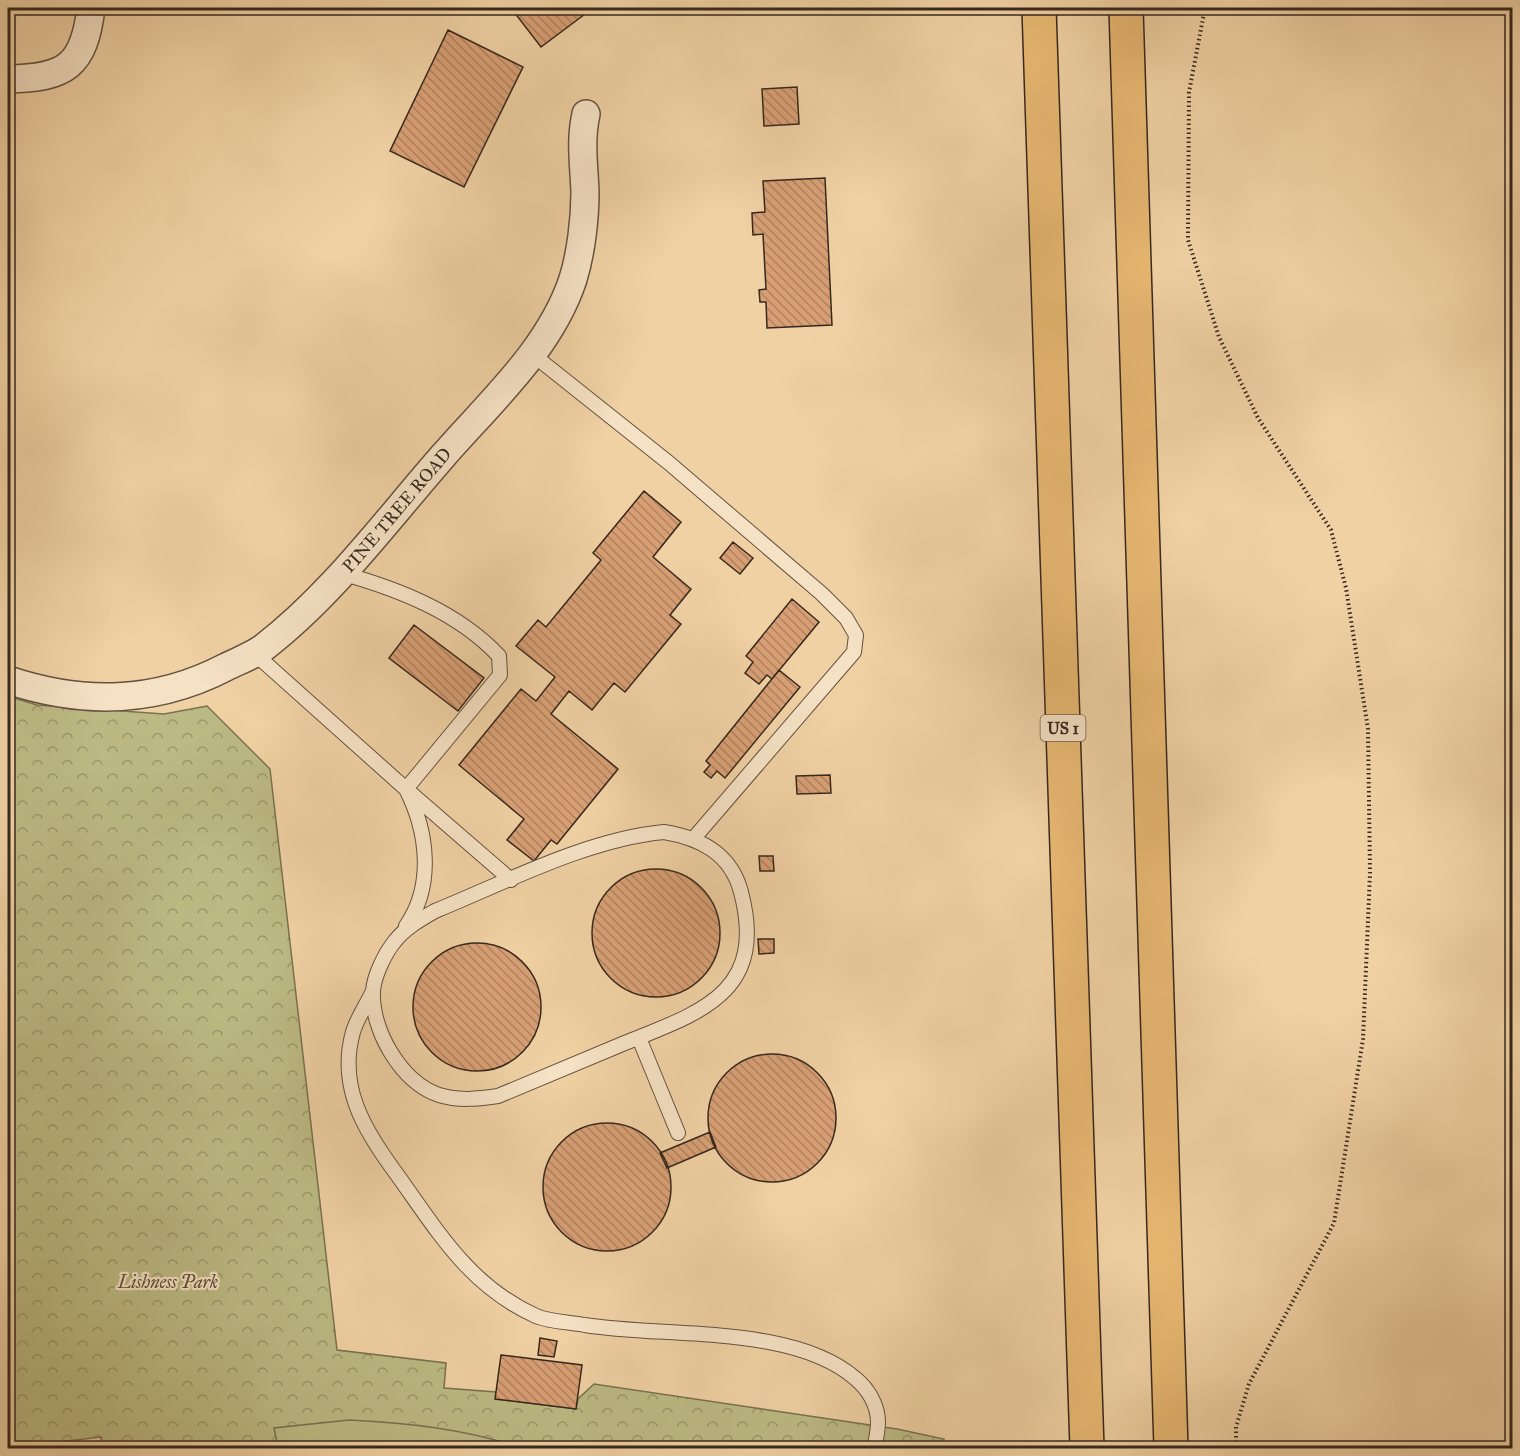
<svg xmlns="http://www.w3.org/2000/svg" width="1520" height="1456" font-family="'IM FELL Great Primer',serif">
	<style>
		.park { fill: url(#park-crowns); stroke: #797151; stroke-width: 1.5 }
		.garden { fill: #bcba84; stroke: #797151; stroke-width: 1.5 }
		.building { fill: url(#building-back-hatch); stroke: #36281e; stroke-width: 1.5 }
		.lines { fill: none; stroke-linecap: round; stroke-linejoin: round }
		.service-casing { stroke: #645240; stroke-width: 16 }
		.minor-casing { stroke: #645240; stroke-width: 30 }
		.motorway-casing { stroke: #36281e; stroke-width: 36 }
		.path { stroke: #36281e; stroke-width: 4; stroke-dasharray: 1.5 3; stroke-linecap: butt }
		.service { stroke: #f5e1c4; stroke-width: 14 }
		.minor { stroke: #f5e1c4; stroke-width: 27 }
		.motorway { stroke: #e8b872; stroke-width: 33 }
		.labels { text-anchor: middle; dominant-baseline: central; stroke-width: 4.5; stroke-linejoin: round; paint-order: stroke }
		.shield { fill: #f5e1c4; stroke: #6f6050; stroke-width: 1.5 }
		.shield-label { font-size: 16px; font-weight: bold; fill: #36281e }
		.street-label { font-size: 18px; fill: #36281e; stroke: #f5e1c4 }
		.park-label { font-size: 18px; font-style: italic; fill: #584c38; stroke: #f5e1c4 }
	</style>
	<defs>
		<pattern id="park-crowns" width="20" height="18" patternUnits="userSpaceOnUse" patternTransform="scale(1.5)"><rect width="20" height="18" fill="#bcba84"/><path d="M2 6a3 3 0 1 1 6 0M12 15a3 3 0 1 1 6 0" fill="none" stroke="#9a976b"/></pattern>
		<pattern id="building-back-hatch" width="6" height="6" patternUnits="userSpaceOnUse" patternTransform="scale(1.5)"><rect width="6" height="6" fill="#d89f74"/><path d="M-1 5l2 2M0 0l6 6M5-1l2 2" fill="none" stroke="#b0825f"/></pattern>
	</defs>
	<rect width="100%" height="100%" fill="#f0d1a4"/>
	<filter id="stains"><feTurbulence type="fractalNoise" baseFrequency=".00333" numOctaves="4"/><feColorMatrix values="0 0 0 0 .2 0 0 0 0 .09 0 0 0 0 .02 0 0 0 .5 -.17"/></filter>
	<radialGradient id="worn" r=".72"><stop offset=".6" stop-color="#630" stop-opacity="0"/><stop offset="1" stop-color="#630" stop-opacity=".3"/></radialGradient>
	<path class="park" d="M8,696L37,705L164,714L207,706L270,769L337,1350L446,1363L444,1388L496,1392V1399L576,1409L578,1399L594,1384L897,1429L944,1439V1448H102L101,1437L8,1448Z"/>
	<path class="garden" d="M349,1420C409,1423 465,1429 522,1448H278L274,1428Z"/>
	<path class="building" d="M511,8H593L541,47Z
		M448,30L523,67L464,187L390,151Z
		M797,87L799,124L764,126L762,89Z
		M825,178L832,325L767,328L766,302H760L759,290L766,289L763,234L753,235L752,213L765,212L763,181Z
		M644,491L681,522L653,557L691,589L670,615L681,624L625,692L614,683L592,710L569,691L551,714L618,769L557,844L551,840L534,861L507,840L524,819L459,765L521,689L536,701L555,677L516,646L538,620L546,627L601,560L593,553Z
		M733,542L753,558L740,574L720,558Z
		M792,599L819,622L772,679L767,675L759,684L745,673L753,662L746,656Z
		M414,625L484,678L458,711L389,658Z
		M779,670L800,687L725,778L717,771L711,778L704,772L710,765L706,761Z
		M830,775L831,793L797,794L796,776Z
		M759,856H773L774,871H760Z
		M592 933a64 64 0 1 1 128 0a64 64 0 1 1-128 0Z
		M758,939H774V953L759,954Z
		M413 1007a64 64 0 1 1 128 0a64 64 0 1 1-128 0Z
		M708 1118a64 64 0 1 1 128 0a64 64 0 1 1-128 0Z
		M543 1187a64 64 0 1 1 128 0a64 64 0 1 1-128 0Z
		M710,1132L716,1147L667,1168L660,1153Z
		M540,1338L557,1341L554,1357L538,1355Z
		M501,1355L582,1365L576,1409L495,1399Z"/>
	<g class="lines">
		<defs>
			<path id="service" d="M532,354L669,463L822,594L846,618L856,635L854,652L694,838
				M341,573C398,589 458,612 499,656L500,675L406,789L511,880
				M254,653L406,789C428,832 434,886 406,926
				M664,832C701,838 731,854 741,892C768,995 698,1013 620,1045C580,1062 539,1079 498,1096C477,1099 459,1101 439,1095C401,1082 371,1030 373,991C374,976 385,953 395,941C405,928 421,919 435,911C506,882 588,839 664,832Z
				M373,991C367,1004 357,1018 353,1032C338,1085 363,1128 393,1169C436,1228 467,1285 536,1316C550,1322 569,1322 585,1325C665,1338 793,1324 856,1379C868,1389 878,1405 878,1422C878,1430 876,1440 874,1448
				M639,1038L678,1133"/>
			<g id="minor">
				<path d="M8,79C66,78 84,66 91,8"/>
				<path id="s1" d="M8,680C83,705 155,704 226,667C238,661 252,656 263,648C332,595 386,521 443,456C490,402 550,349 573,279C581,253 585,219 585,192C584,165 580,141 586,114"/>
			</g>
			<path id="motorway" d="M1039,8L1087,1448
				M1126,8L1171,1448"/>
		</defs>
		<use href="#service" class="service-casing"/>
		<use href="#minor" class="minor-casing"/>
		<use href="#motorway" class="motorway-casing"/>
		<path class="path" d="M1205,8L1189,92L1188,240L1219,337L1258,418L1331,530L1346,588L1368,729L1370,873L1363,1039L1334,1223L1249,1384L1236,1427V1448"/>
		<use href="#service" class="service"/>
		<use href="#minor" class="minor"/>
		<use href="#motorway" class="motorway"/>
	</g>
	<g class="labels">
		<rect class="shield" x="1040.5" y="715" width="45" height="26" rx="4.5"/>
		<g class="shield-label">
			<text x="1063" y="728">US 1</text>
		</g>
		<g class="street-label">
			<text stroke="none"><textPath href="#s1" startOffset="459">PINE TREE ROAD</textPath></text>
		</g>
		<g class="park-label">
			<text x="168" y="1282">Lishness Park</text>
		</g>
	</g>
	<rect width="1520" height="1456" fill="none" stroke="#f0d1a4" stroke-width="30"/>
	<rect x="9" y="9" width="1502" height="1438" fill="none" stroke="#36281e" stroke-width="3"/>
	<rect x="15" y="15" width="1490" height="1426" fill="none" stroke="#36281e" stroke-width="1.5"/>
	<rect width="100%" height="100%" filter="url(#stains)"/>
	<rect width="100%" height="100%" fill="url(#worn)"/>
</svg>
